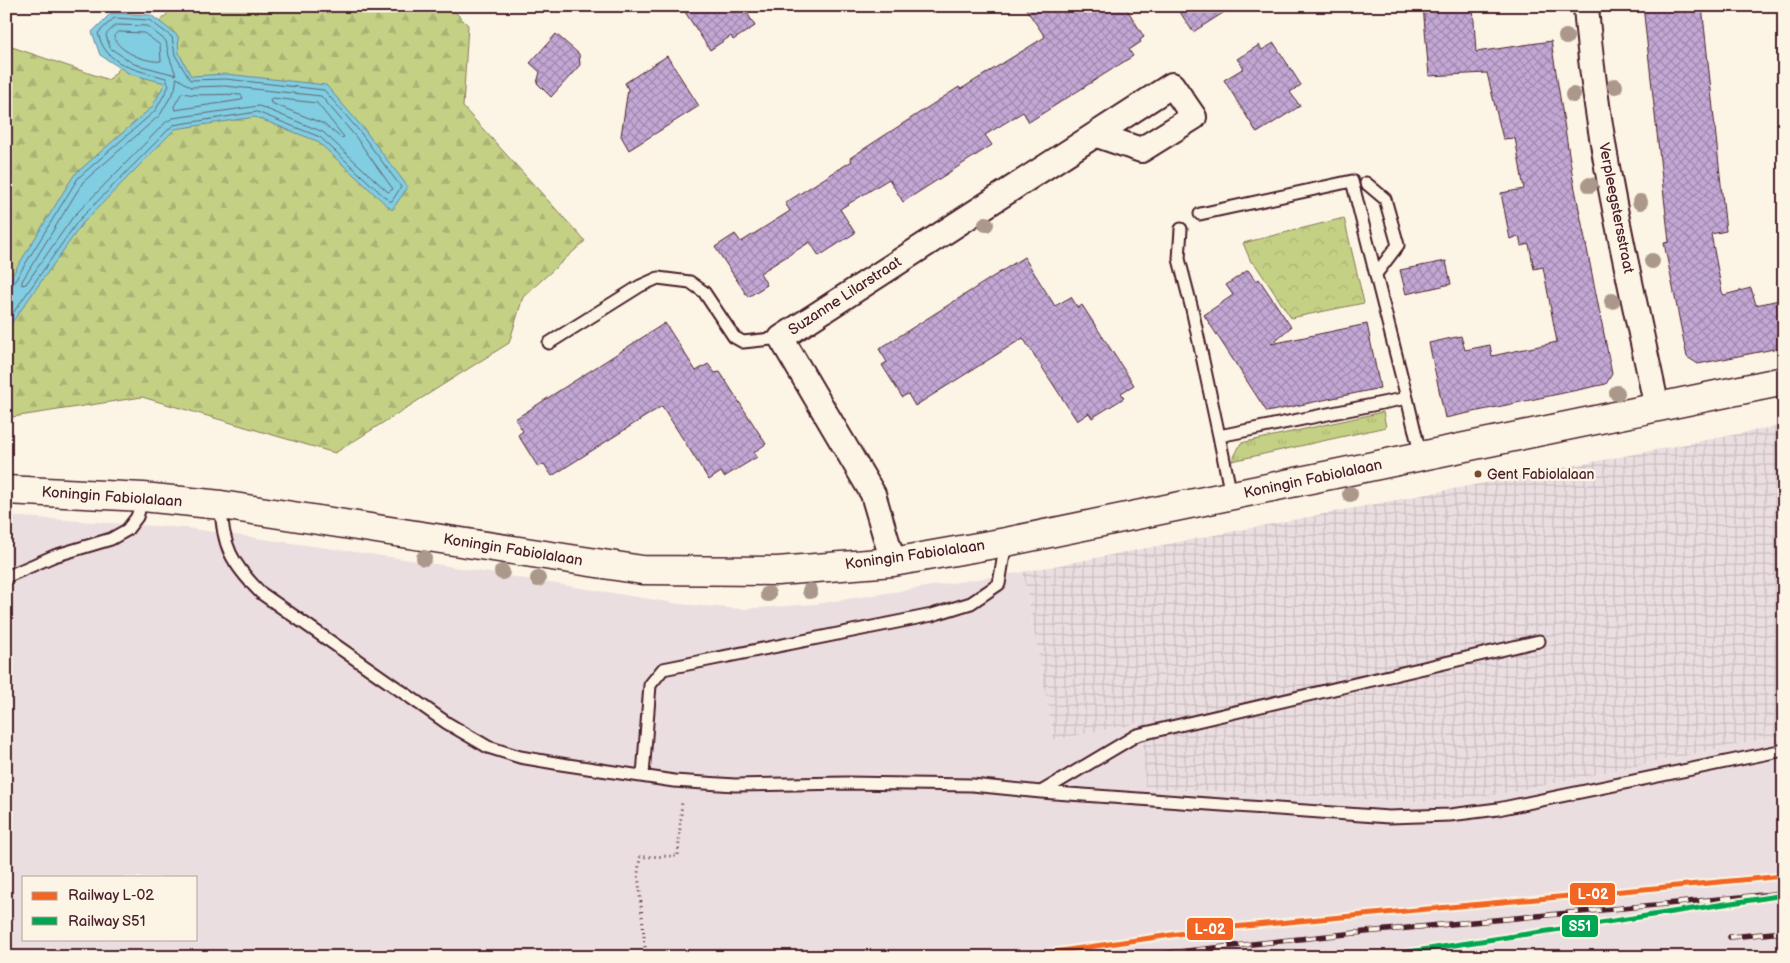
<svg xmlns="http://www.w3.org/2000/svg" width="1790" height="963" font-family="'Balsamiq Sans',sans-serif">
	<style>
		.built { fill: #ebdee0; fill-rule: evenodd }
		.industrial { fill: url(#industrial-grid) }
		.grass { fill: url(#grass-tufts); stroke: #877858 }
		.forest { fill: url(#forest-firs); stroke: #877858 }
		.park { fill: url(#park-crowns); stroke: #877858 }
		.water { fill: #81cde1; stroke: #6b8798 }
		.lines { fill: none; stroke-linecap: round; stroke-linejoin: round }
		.shore { stroke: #606574; stroke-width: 1 }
		.building { fill: url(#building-cross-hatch); stroke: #4a1f2b }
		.lane-casing { stroke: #4a1f2b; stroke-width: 15 }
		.street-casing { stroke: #4a1f2b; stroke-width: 28 }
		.secondary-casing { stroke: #4a1f2b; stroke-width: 31 }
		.path { stroke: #4a1f2b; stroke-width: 3; stroke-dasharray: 1 4; stroke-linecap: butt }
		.lane { stroke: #fcf5e5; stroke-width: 11 }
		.street { stroke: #fcf5e5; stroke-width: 24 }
		.secondary { stroke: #fcf5e5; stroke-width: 28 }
		.rail-casing { stroke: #4a1f2b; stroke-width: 5.5 }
		.rail { stroke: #fcf5e5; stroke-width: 4; stroke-dasharray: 11; stroke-linecap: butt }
		.rail-1-casing { stroke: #fcf5e5; stroke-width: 9 }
		.rail-2-casing { stroke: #fcf5e5; stroke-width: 9 }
		.rail-1 { stroke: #f26522; stroke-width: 5 }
		.rail-2 { stroke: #00a651; stroke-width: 5 }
		.tree { fill: #ab988b }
		.bus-dot { fill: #7a4b2a; stroke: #fcf5e5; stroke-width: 2 }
		.labels { text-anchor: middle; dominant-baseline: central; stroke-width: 4.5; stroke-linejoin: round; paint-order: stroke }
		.bus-label { font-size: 14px; fill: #4a1f2b; stroke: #fcf5e5; text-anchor: start }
		.street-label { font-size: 15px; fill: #4a1f2b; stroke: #fcf5e5 }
		.line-badge { stroke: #fcf5e5; stroke-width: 2 }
		.badge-label { font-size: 14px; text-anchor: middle; font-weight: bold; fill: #fff }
	</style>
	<defs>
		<pattern id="industrial-grid" width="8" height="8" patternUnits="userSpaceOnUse" patternTransform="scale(1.25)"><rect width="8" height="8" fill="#ebdee0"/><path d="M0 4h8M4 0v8" fill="none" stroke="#cbbec0"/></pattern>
		<pattern id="grass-tufts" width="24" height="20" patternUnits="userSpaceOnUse" patternTransform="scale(1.25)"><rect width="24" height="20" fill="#c4d185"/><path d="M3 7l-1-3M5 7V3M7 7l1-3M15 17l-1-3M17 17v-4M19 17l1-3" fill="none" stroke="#aab373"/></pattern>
		<pattern id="forest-firs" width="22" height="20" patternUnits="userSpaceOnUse" patternTransform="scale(1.25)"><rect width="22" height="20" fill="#c4d185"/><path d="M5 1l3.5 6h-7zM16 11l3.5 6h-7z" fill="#aab373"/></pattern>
		<pattern id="park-crowns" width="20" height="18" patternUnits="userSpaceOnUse" patternTransform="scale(1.25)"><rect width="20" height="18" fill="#c4d185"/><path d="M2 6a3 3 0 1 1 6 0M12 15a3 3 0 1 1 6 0" fill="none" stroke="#aab373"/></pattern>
		<pattern id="building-cross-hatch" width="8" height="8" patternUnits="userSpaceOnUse" patternTransform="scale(1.25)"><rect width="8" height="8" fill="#c3a8d5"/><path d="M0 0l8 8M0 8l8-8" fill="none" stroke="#a088ad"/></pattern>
	</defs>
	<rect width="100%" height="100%" fill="#fcf5e5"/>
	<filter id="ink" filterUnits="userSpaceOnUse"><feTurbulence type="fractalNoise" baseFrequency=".02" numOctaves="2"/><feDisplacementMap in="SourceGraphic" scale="10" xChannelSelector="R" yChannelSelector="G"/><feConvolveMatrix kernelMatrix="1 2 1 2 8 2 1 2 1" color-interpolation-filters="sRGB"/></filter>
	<g filter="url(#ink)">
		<path class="built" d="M6,516L186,528L411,560L680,604L742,609L815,604L1023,572L1054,740L1141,723L1145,788L1426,802L1503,794L1784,735V957H6ZM24,877H196V939H24Z"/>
		<path class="industrial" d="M1784,425V735L1503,794L1426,802L1145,788L1141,723L1054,740L1023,572Z"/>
		<path class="grass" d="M1383,412L1386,427L1232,461L1241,443Z"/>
		<path class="forest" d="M174,6H449L468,25L463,107L585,241L523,297L509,343L335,453L142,397L6,418V45L109,80Z"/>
		<path class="park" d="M1344,218L1364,303L1291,318L1255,264L1251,262L1243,243Z"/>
		<path class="water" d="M111,13L151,15L178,36L179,53L191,76L226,74L326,85L363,128L408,187L392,210L317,141L255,117L175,129L82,224L6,331V285L74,175L152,107L165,83L130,74L100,55L92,32Z"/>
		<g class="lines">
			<path class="shore" d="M116,25L147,26L166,41L169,56L176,75L134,64L110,48L106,35Z
				M119,32L144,33L160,45L161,61C148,63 118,52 114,37Z
				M177,78L191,87L225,86L321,96L355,136L393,189L388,192L323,132L259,106L173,118L166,122L73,217L26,284L22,285V281L83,182L160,115L175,89Z
				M182,93C201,97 222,93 241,95L243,98L241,100L175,110L174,107Z
				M273,98L317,103L344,137L341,138L324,124L271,103L270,100Z
				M6,287L13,284L78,178L155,111L169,86L166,78C138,70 106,67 98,33L114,18L149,20L172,37L175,55L190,80L226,79L324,90L360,132L401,187L392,201H389L320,137L257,112L173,125L78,221L6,323"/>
		</g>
		<path class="building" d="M681,6H743L755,26L733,40L731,36L710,50Z
			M1024,6H1125L1144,37L1140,40L1141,42L1129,50L1133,56L1029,122L1023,112L985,135L992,145L903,202L889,179L840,209L855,233L819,256L810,242L760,273L767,285L748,297L715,247L735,234L741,242L790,211L785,203L852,161L850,158L959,87L961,89L1045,37Z
			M1176,6H1234L1193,32Z
			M1423,6H1473L1476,52L1551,41L1573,179L1612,374L1606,384L1445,418L1429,343L1461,336L1465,350L1490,345L1492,356L1557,342L1543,267L1534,269L1529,244L1521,246L1519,236L1510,239L1501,193L1524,189L1515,138L1503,139L1487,73L1429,76Z
			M1643,6H1702L1726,231L1711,234L1722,292L1724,295L1751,288L1756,305L1784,299V347L1698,364L1687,357L1664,243L1669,242Z
			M556,34L579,54L580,65L551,97L537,83L540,72L530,63Z
			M1274,43L1301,85L1290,92L1300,106L1257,133L1224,80L1244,68L1237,59L1259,45L1262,50Z
			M667,56L699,106L629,150L621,136L628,89L625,83Z
			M1024,257L1055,306L1071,297L1078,308L1082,305L1134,385L1121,393L1124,398L1092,418L1089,413L1077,421L1023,338L915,406L908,394L902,397L882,365L887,362L879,349Z
			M1446,261L1451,284L1406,294L1400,270Z
			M1248,270L1256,281L1259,279L1291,327L1271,344L1367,324L1380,388L1267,412L1204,315L1233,295L1226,285Z
			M665,323L696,371L708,364L715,373L720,372L766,444L754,452L757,457L724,477L721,472L709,480L662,406L552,476L544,464L538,467L518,435L523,431L515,419Z"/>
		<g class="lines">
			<defs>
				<path id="lane" d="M1366,183L1385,199L1398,245L1376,274
					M1200,214L1352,181L1407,398
					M1181,229L1179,259L1192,309L1219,436
					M549,343L640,286L658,278L690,282L704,292L734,337L743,342L781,338
					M1231,495L1219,436L1407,398L1421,457
					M221,505C222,546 232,564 261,593L447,723L488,747L520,757L561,764L674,781L735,785L847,783L972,785L1041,792L1389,817L1450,815L1498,809L1784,750
					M6,577L54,556L111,539L127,530L137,517L143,497
					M643,775L650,685L663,669L932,615L971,603L999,584L1006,542
					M1041,792L1137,735L1539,641"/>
				<path id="street" d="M1586,6C1596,142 1629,275 1657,408
					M893,562L873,494L781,338L1172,85L1194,117L1141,150L1097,135"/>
				<path id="secondary" d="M6,490L143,497L221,505L642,570L777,571L893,562L1006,542L1784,381"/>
			</defs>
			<use href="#lane" class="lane-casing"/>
			<use href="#street" class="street-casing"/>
			<use href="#secondary" class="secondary-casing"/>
			<path class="path" d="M646,957L638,873L640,857L678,856L682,800"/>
			<use href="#lane" class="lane"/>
			<use href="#street" class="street"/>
			<use href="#secondary" class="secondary"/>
			<defs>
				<path id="rail" d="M1730,937L1784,932
					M1130,957L1365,932L1784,893"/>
			</defs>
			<use href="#rail" class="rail-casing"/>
			<use href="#rail" class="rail"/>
			<defs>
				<path id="rail-1" d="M1020,957L1212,929L1784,876"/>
				<path id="rail-2" d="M1376,957L1784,895"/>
			</defs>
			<use href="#rail-1" class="rail-1-casing"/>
			<use href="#rail-2" class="rail-2-casing"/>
			<use href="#rail-1" class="rail-1"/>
			<use href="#rail-2" class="rail-2"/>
		</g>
		<g class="tree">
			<circle cx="1566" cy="37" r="8"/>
			<circle cx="1615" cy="86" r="8"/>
			<circle cx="1573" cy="95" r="8"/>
			<circle cx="1590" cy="185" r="8"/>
			<circle cx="1640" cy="202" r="8"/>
			<circle cx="986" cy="224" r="8"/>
			<circle cx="1652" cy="261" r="8"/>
			<circle cx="1612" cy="301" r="8"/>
			<circle cx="1617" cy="393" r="8"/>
			<circle cx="1350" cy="494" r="8"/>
			<circle cx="424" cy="558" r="8"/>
			<circle cx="502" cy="572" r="8"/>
			<circle cx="538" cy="579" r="8"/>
			<circle cx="810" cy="591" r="8"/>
			<circle cx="768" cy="594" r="8"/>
		</g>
	</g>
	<circle class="bus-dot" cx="1478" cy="474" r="4.5"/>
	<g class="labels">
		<g class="bus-label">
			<text x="1487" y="474">Gent Fabiolalaan</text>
		</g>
		<g class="street-label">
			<text transform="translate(1616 208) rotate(79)">Verpleegstersstraat</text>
			<text transform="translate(845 296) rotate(-33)">Suzanne Lilarstraat</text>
			<text transform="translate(1313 479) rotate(-12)">Koningin Fabiolalaan</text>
			<text transform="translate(112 497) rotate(4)">Koningin Fabiolalaan</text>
			<text transform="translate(513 550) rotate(9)">Koningin Fabiolalaan</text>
			<text transform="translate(915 555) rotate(-8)">Koningin Fabiolalaan</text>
		</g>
	</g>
	<g class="line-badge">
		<rect x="1569" y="882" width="47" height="24" rx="5" fill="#f26522"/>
		<rect x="1561" y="914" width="38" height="24" rx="5" fill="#00a651"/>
		<rect x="1186" y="917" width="48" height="24" rx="5" fill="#f26522"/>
	</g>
	<g class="badge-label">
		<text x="1593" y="899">L-02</text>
		<text x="1580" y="931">S51</text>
		<text x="1210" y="934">L-02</text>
	</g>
	<rect width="1790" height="963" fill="none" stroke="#fcf5e5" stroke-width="25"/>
	<rect x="12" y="12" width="1765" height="938" fill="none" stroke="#4a1f2b" stroke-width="2" filter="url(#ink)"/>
	<rect x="22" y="876" width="175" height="65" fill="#fcf5e5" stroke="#b59f9b"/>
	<rect x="32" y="892" width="25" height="8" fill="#f26522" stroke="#b59f9b"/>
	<text x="68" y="900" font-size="15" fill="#4a1f2b">Railway L-02</text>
	<rect x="32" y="917" width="25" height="8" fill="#00a651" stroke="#b59f9b"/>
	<text x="68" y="926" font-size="15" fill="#4a1f2b">Railway S51</text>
</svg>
